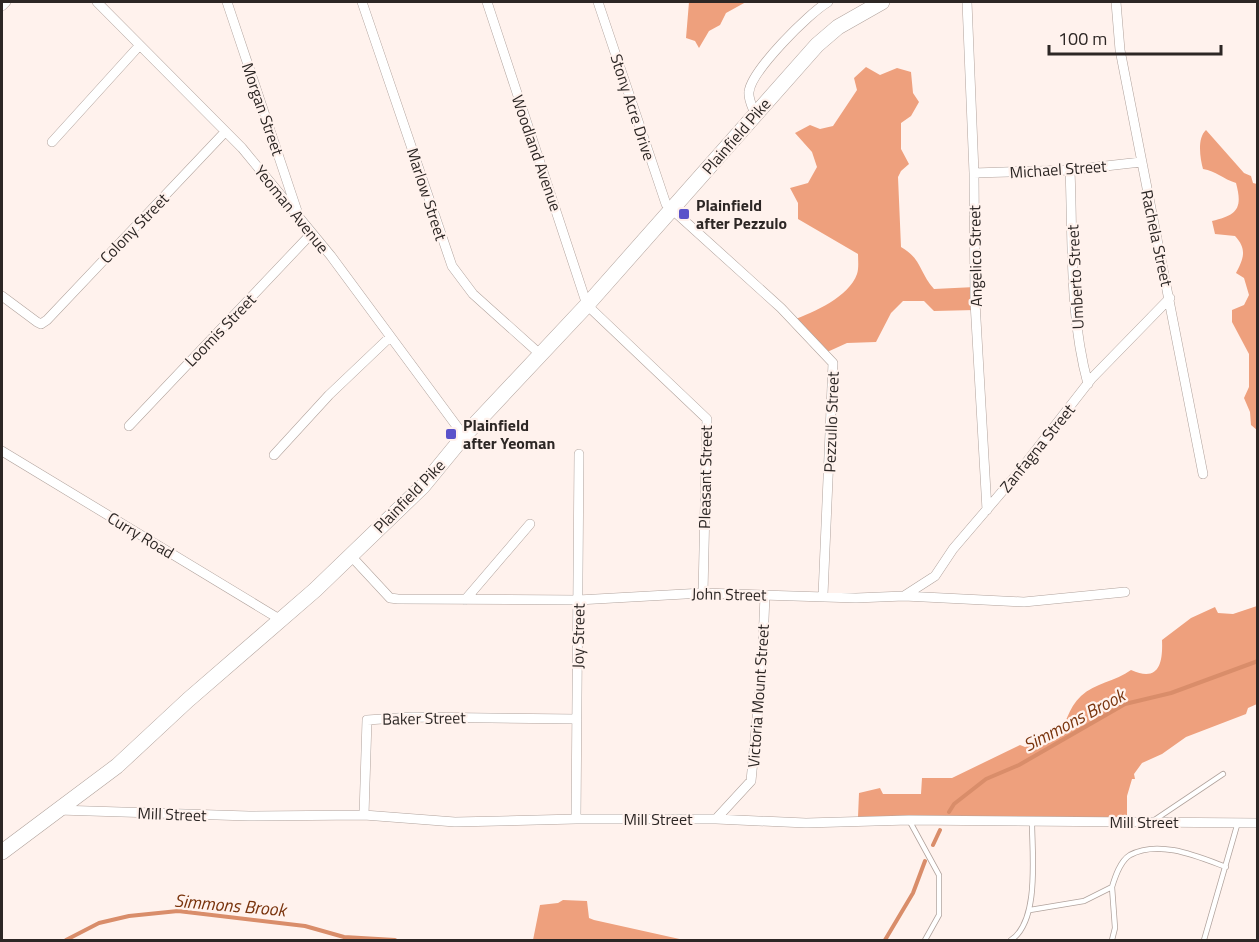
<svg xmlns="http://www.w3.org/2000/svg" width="1259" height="942" font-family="'Titillium Web',sans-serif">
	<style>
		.forest { fill: #eea07d }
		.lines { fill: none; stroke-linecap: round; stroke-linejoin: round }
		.stream { stroke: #d98d6a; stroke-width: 4 }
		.service-casing { stroke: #b1a39d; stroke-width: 6 }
		.minor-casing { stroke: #b1a39d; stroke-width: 10 }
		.primary-casing { stroke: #b1a39d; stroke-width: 16 }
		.service { stroke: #fff; stroke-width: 4.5 }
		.minor { stroke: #fff; stroke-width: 9 }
		.primary { stroke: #fff; stroke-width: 15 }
		.poi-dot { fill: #5a52ca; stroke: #fff2ed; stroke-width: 2 }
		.labels { text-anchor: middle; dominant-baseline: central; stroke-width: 4.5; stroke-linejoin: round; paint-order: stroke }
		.street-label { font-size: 16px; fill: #2d2725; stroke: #fff2ed }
		.poi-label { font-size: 16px; font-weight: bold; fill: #2d2725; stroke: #fff2ed; text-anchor: start }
		.water-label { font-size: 18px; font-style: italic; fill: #79330c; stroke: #fff2ed }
	</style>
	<rect width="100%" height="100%" fill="#fff2ed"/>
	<path class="forest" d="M689,2H746L726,13L720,25L709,31L699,48L695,41L686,38Z
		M866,67L880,75L897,68L911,72L913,93L919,102L911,116L901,123V149L909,164L901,171L898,177L901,247C922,259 919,272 934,289L975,287V310L934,311L924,301H903L891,313L876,342L847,343L825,353L793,320C814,312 849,297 857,274C859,268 858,260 858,254L798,219V203L790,188L808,183L817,167L812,152L795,133L810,125L820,129L833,126L857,90L854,78Z
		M1206,130L1244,173L1251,176L1253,183L1257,184V430L1251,425L1250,412L1244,398L1249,387V354L1232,322V310L1244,305L1249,295L1244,278L1236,273C1244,258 1247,249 1235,236L1215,234L1212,221C1237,215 1243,209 1236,183C1223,179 1216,171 1203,169C1200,158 1197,138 1206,130Z
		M1257,606V704L1248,708L1246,714L1186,737L1162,754L1142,763L1134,774L1135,779H1132L1127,796V822L861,819L858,817L859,793L880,788L883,794H921L922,778H952L1020,745L1025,747L1056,740C1066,725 1068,708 1081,696C1095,683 1116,681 1131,670C1159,683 1163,663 1162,640L1191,618L1215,607L1218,613L1233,614Z
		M563,900L587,901L589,918L594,920L684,940H533L540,905L558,903Z"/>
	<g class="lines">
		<path class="stream" d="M949,812L954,804L986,779L1019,765L1125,704L1171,693L1258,661
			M933,845L940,830
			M66,940L99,923L129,916L178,911L305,926L344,937L395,940
			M885,940L913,893L925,861"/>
		<defs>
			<path id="service" d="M909,820L939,875V915L925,940
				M1153,821L1223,774
				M1112,887C1115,877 1120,861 1130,855C1159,839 1199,857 1226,867
				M1030,910L1084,901L1112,887L1115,928L1112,940
				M1011,940C1040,921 1032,853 1032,822
				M1204,940L1238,822"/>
			<path id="minor" d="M97,2L242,148L331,256L464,436
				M227,2L297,211
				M362,2L452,266L473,294L541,355
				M487,2L587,305L707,419L703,593
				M598,2L666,204L781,308L833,363L823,595
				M967,2L974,173L975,302L987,510
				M1116,2L1120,50L1203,474
				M2,6L6,2
				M755,114C753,108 748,99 749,92C751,71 809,13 828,2
				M52,142L139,46
				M1070,170C1073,241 1069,315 1088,384
				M974,173L1070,170L1141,162
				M2,296L37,322L41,324L47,320L225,132
				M129,426L311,234
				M2,451L281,620
				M274,455L329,395L390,337
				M351,556L390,598L398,599L578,600L703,593L856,598L904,596L1024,602L1125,592
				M904,596L935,576L953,549L1018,473L1092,378L1170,298
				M465,600L530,524
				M58,810L249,816L364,815L455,822L576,819H716L806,823L909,820L1258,823
				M364,815L367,720L412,717L577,719
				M576,819L579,454
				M716,819L751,781L762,668L765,595"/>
			<path id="primary" d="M2,852L117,766L188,700L315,590L423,486L464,436L587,305L817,45L838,27L882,2"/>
		</defs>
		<use href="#service" class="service-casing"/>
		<use href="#minor" class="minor-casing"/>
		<use href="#primary" class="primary-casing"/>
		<use href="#service" class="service"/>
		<use href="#minor" class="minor"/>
		<use href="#primary" class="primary"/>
	</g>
	<g class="poi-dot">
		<rect x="678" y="208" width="12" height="12" rx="3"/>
		<rect x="445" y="428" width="12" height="12" rx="3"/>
	</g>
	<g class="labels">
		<g class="street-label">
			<text transform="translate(633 107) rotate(72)">Stony Acre Drive</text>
			<text transform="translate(263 109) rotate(71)">Morgan Street</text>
			<text transform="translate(736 136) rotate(-49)">Plainfield Pike</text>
			<text transform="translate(537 153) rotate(71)">Woodland Avenue</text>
			<text transform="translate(1058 169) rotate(-4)">Michael Street</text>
			<text transform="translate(427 194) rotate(72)">Marlow Street</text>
			<text transform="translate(292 209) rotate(51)">Yeoman Avenue</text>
			<text transform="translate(134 228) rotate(-46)">Colony Street</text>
			<text transform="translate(1157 238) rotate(78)">Rachela Street</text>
			<text transform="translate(975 256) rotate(-91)">Angelico Street</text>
			<text transform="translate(1075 277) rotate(-93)">Umberto Street</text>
			<text transform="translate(220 330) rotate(-46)">Loomis Street</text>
			<text transform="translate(831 422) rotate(-88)">Pezzullo Street</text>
			<text transform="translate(1037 448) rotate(-51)">Zanfagna Street</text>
			<text transform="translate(705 477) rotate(-89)">Pleasant Street</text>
			<text transform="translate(409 496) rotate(-46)">Plainfield Pike</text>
			<text transform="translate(141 535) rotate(31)">Curry Road</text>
			<text transform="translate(729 594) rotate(1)">John Street</text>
			<text transform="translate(578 636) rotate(-89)">Joy Street</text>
			<text transform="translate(758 696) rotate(-86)">Victoria Mount Street</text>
			<text transform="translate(424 718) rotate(-1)">Baker Street</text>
			<text transform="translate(172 814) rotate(2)">Mill Street</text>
			<text x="658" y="819">Mill Street</text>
			<text x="1144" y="822">Mill Street</text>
		</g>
		<g class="poi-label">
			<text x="696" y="205">Plainfield<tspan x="696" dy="18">after Pezzulo</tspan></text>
			<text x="463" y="425">Plainfield<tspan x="463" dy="18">after Yeoman</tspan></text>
		</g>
		<g class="water-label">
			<text transform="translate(1074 720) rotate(-28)">Simmons Brook</text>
			<text transform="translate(230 905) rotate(5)">Simmons Brook</text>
		</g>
	</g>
	<rect width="1259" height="942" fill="none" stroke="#2d2725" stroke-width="6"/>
	<path d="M1049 45v9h172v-9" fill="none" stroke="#2d2725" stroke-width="3"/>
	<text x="1058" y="45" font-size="18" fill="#2d2725" stroke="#fff2ed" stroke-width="4.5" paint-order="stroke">100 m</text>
</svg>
